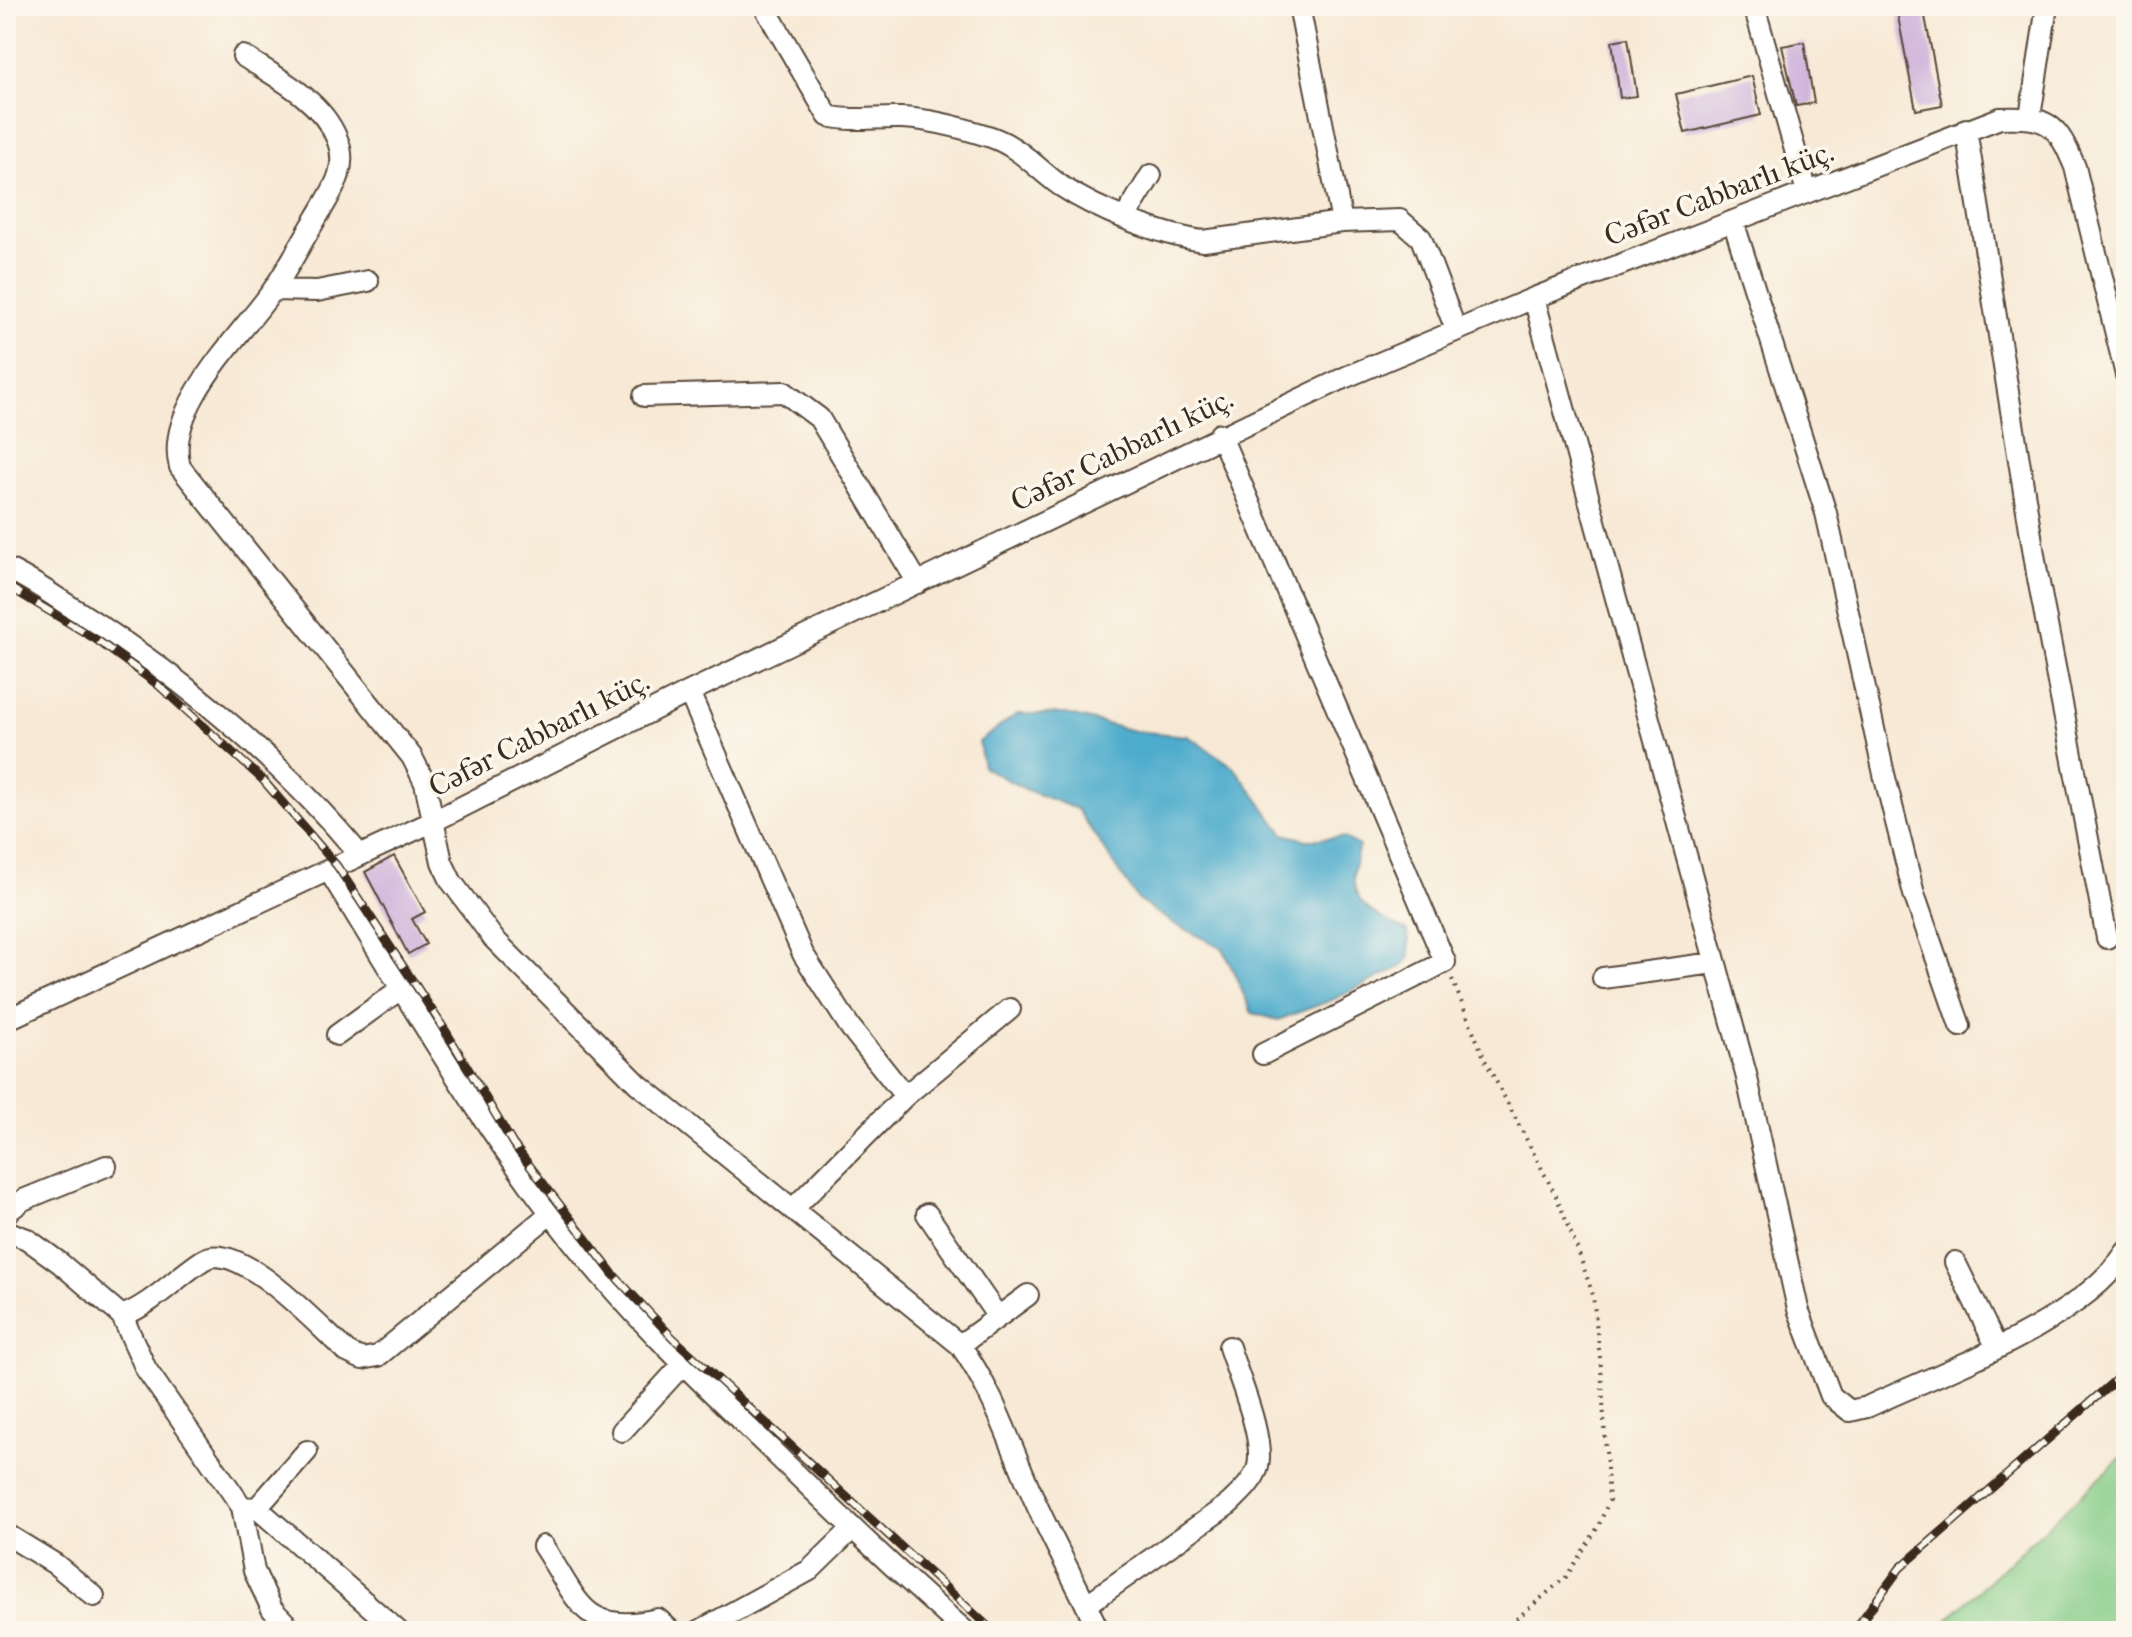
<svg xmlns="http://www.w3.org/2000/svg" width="2132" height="1637" font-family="'IM FELL French Canon',serif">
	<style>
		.green { fill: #86cc87; stroke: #607b52; stroke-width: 2 }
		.water { fill: #4eaccc; stroke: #446b75; stroke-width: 2 }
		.building { fill: #cfb4db }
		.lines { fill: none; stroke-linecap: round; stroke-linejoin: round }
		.minor-casing { stroke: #574739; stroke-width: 24 }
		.path { stroke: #574739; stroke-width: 4; stroke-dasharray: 2 6; stroke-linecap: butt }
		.minor { stroke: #fff; stroke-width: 20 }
		.rail-casing { stroke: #3b2a1e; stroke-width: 9 }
		.rail { stroke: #fbf7ec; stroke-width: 6; stroke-dasharray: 18; stroke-linecap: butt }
		.labels { text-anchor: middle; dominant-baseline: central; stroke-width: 7; stroke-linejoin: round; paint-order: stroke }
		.street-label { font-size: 30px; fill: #3b2a1e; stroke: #fbf7ec }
	</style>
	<rect width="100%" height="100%" fill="#fbf7ec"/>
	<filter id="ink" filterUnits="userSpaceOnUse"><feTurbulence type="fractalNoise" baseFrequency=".0125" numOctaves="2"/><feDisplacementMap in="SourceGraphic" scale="16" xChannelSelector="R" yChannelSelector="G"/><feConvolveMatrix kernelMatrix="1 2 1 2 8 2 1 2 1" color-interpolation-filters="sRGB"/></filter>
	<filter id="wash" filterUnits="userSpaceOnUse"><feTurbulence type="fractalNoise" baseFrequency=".006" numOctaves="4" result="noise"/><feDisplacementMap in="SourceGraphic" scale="32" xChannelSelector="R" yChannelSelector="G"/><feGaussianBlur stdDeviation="1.8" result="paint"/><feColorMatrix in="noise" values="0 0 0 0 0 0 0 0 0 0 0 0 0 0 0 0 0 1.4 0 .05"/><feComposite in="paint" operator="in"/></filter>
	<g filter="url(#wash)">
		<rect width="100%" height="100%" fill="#f7e9d5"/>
		<path class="green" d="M2126,1453V1631H1935Z"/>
		<path class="water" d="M1017,714H1066L1134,731L1188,736L1234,767L1284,834L1307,840L1343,837L1359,846C1344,900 1361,909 1408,931L1410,957L1403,966L1332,1000L1278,1020L1252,1013L1223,948L1176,925L1139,901L1077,809L1027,790L983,767L979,742Z"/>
		<g id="blocks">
			<path class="building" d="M1896,6H1923L1942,105L1916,110Z
				M1628,38L1637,96L1620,98L1612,41Z
				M1804,42L1814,103L1796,106L1782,46Z
				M1752,76L1761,115L1685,133L1676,94Z
				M394,856L425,912L412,919L426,944L408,954L365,872Z"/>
		</g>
	</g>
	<g filter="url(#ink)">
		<use href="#blocks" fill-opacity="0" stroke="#574739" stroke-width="2"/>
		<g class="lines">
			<defs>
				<path id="minor" d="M764,6L828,116C851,122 876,117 901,118C930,119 963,128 991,137C1020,147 1037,169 1061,186C1097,210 1160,235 1203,241L1342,222L1400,220L1421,238L1456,330
					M1299,6L1342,222
					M1754,6L1807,192
					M243,56C276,77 322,100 337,139C350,168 331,193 317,217C302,241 289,267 273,290C241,336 163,408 180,467L412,757L425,783L442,862L451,881L493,938L638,1084L960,1345C994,1392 1011,1447 1034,1499C1054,1544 1078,1587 1099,1631
					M2030,117L2047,6
					M1966,129L2037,573L2107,938
					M1126,216L1151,175
					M1733,221L1826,513L1884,774L1914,894L1960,1026
					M274,290L317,291L368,281
					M1534,298L1746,1074L1798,1309L1831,1396L1850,1411L1867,1407C1944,1371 2080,1323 2126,1252
					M644,396L784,392L819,418L918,583
					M1220,434L1445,962L1263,1054
					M6,568C32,580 55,597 79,612C183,678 281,761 360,855
					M689,692L803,954L850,1027L905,1096
					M329,871C413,1006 494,1150 598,1272C648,1331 703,1384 758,1437C826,1503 894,1569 965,1631
					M1603,978L1714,963
					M6,1020L434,821L689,692L1346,377L1534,298L2000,118C2048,116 2057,123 2075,167L2126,375
					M337,1035L402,988
					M794,1208L905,1096L1010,1009
					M6,1213L23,1200L106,1166
					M927,1214L998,1317
					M6,1231L27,1239L60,1263L122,1316L146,1369L242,1507L254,1571L272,1609L293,1631
					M1955,1262L1996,1346
					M122,1316C154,1303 174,1279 203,1260C238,1237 321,1329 347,1352L362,1359L378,1356L551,1213
					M960,1345L1028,1295
					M622,1431L683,1364
					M242,1507L257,1508L398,1631
					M257,1508L307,1451
					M6,1534L55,1564L94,1596
					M543,1546C580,1602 583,1636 658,1619L671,1631
					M1086,1605L1229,1504C1240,1493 1251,1484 1257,1470C1267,1442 1238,1376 1229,1347
					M699,1631L810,1570L852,1529"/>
			</defs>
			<use href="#minor" class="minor-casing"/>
			<path class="path" d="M1452,979L1485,1060L1557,1198L1577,1248L1593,1295L1601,1367L1609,1501L1598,1527L1566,1577L1502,1631"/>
			<use href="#minor" class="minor"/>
			<defs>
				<path id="rail" d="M6,585L97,640L157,684L263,780L337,866L447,1033L513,1144L613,1274L672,1337L993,1631
					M1854,1631L1900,1568L2126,1371"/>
			</defs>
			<use href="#rail" class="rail-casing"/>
			<use href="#rail" class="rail"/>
		</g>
	</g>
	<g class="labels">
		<g class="street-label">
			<text transform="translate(1719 194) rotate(-21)">Cəfər Cabbarlı küç.</text>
			<text transform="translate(1122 450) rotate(-26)">Cəfər Cabbarlı küç.</text>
			<text transform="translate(539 734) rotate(-27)">Cəfər Cabbarlı küç.</text>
		</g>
	</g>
	<rect width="2132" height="1637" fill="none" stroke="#fbf7ec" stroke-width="32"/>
</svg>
